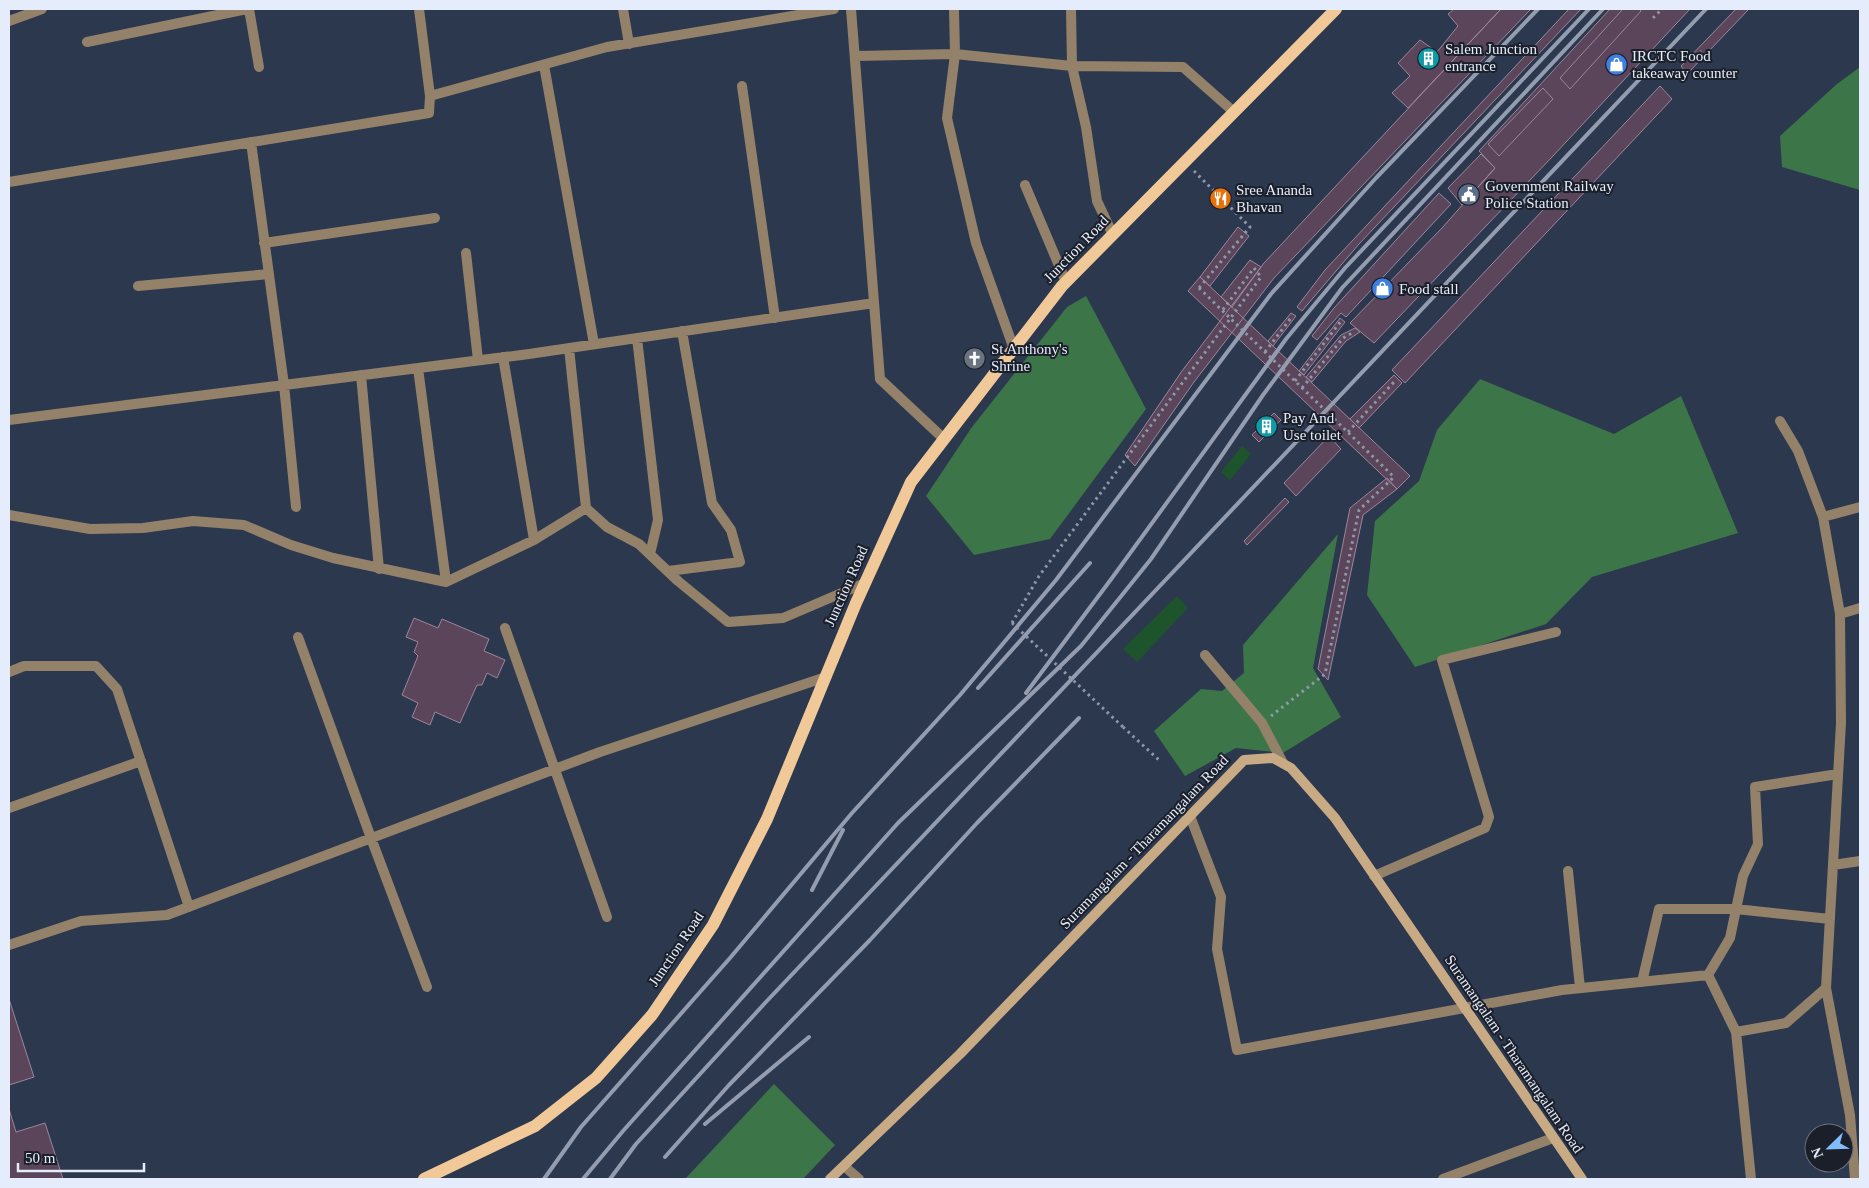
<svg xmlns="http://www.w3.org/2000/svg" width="1869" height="1188" font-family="Georgia,serif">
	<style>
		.green { fill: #1e542c }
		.forest { fill: #3c7548 }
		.building { fill: #5a455a; stroke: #9c869d }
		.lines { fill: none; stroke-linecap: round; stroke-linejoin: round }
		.path { stroke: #8e98aa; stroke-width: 3; stroke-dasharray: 2.5 4; stroke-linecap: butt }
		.street { stroke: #948169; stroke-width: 10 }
		.secondary { stroke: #c8aa84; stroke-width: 10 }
		.primary { stroke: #f1c998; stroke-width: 12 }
		.rail { stroke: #949daf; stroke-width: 4 }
		.path-bridge { stroke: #8e98aa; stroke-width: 3; stroke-dasharray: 2.5 4; stroke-linecap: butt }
		.labels { text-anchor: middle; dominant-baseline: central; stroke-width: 4; stroke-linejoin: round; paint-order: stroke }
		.poi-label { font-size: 15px; fill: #e5edfc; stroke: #1a1f29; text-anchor: start }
		.street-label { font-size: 15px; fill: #e5edfc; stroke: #1a1f29 }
	</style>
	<rect width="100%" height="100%" fill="#2c384e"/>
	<path class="green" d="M1242,446L1251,454L1230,480L1221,472Z
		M1177,596L1188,608L1137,662L1123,649Z"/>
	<path class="forest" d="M1860,67V190L1782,167L1780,136L1837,84Z
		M1086,296L1146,409L1050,539L974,555L926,496L972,427L1067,307Z
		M1480,379L1614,434L1681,396L1738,533L1592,577L1546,624L1415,667L1367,595L1375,521L1419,481L1437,430Z
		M1338,534L1313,668L1341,717L1283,753L1236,748L1185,776L1154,731L1201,689L1222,691L1244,673L1243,645Z
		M774,1084L835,1145L803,1179H685Z"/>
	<path class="building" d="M1454,9H1501L1408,108L1392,93L1410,76L1398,63L1420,40L1437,52L1458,26L1448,14Z
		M1501,9H1531L1274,278L1194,382L1135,466L1125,455L1182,371L1264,263Z
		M1569,9H1581L1359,244L1302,311L1297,307L1325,270Z
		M1610,9H1690L1553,156L1374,343L1350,323L1442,228L1495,168L1479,151Z
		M1623,9H1639L1641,11L1570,89L1560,78Z
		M1736,9H1749L1687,74L1681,66Z
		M1660,86L1672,99L1405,383L1392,370Z
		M1543,88L1553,99L1499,156L1488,144Z
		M1481,154L1495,168L1462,205L1448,188Z
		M1439,193L1451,204L1346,317L1341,313L1317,340L1312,336L1334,308Z
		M1238,227L1249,236L1210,286L1200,277Z
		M1250,260L1261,267L1232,307L1221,297Z
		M1200,277L1410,476L1397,489L1188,291Z
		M1291,313L1296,316L1273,346L1268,341Z
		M1340,318L1345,322L1304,375L1299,371Z
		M1355,328L1360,332L1346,341L1312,382L1306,377L1341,335Z
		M1394,375L1402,383L1359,428L1350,419Z
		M1274,413L1281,420L1259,442L1252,435Z
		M1329,436L1341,449L1296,496L1284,483Z
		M1387,478L1397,489L1363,515L1328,680L1318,669L1350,508Z
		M1285,498L1289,502L1247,545L1244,541Z
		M414,618L438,628L442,619L489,639L484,651L505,660L497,678L487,673L482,685H477L460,723L435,712L430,725L412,717L418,703L402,695L418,656L414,652L418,642L406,637Z
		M9,999L34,1077L9,1085Z
		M9,1109L16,1132L45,1123L63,1179H9Z"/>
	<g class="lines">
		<path class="path" d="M1653,18L1660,11
			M1692,61L1701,51
			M1194,171L1250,227L1199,288
			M1265,352L1291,318
			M1295,381L1341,321
			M1302,388L1343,338L1354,332
			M1348,432L1394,382
			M1012,623L1039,576L1261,277L1254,268L1222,311
			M1271,716L1325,674L1359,510L1394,477
			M1123,727L1159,760"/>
		<path class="street" d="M249,9L259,67
			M419,9L430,96
			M623,9L629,44
			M851,9L880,379L944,439
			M954,9L955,54L947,118L976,243L1014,349
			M1071,9L1072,66L1086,127L1097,201L1113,235
			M9,21L42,9
			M87,42L247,9
			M855,56L955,54L1072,66L1183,67L1234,112
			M544,65L594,344
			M742,86L775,318
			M251,142L284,385L296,507
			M9,182L429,113L430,96L607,47L834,9
			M1025,185L1066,282
			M264,243L435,218
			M466,253L478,360
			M138,286L269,274
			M637,338L658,520L650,554
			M569,348L586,508
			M503,357L534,540
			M418,368L446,582
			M361,375L379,569
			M9,420L529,354L874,303
			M1780,421L1798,451L1823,517L1840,614L1860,608
			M9,515L90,529L143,528L193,521L244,525L291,545L333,558L446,582L534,540L586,508L607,527L639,544L678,581L728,622L783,618L865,583
			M1823,517L1860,507
			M668,571L740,562L731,530L712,503L682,331
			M1840,614L1841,723L1826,988L1850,1115L1855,1179
			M505,628L607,917
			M298,637L371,838L427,987
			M1205,655L1262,723L1283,763
			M9,672L24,666H96L117,689L189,907
			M9,808L141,761
			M1190,816L1221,897L1217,949L1237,1050L1562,990L1708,975L1736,1032
			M1833,865L1860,861
			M1568,871L1580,988
			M1374,876L1485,828L1489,817L1442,660L1556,632
			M9,945L81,921L167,915L600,752L826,677
			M1708,975L1730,938L1743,876L1758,844L1755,787L1838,774
			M1642,982L1659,909H1736L1830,919
			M844,1166L859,1179
			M1443,1179L1553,1138
			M1751,1179L1736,1032L1786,1023L1826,988"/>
		<path class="secondary" d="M830,1179L960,1054L1244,760L1273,758L1291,768L1335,818L1582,1179"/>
		<path class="primary" d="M424,1179L535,1126L596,1078L652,1015L713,925L767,819L856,603L911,482L1062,286L1336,9"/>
		<path class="rail" d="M978,688L1090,563
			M1026,693L1112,578L1286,339L1345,268L1589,9
			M812,890L843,830
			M705,1124L809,1037
			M665,1157L729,1085L870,940L977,823L1079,718
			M544,1179L581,1127L730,958L852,813L960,695L1056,580L1271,294L1376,178L1538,9
			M583,1179L623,1131L898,823L1081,646L1151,559L1263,395L1342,288L1603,9
			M610,1179L636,1144L765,1003L1706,9"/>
		<path class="path-bridge" d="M1199,288L1394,477
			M1012,623L1123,727"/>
	</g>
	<defs>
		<symbol id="building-disc" viewBox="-11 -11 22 22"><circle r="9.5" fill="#0f9aa8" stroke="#1a1f29"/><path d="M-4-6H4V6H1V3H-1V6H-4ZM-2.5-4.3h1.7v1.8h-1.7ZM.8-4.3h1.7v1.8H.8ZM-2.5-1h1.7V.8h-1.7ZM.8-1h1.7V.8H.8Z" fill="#fff"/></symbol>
		<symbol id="shop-disc" viewBox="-11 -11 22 22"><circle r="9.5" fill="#3f7fe0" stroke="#1a1f29"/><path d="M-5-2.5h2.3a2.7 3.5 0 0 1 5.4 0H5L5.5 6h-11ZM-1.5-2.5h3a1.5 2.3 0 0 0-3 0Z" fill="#fff"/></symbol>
		<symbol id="civic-disc" viewBox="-11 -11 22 22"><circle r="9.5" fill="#5c6f8a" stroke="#1a1f29"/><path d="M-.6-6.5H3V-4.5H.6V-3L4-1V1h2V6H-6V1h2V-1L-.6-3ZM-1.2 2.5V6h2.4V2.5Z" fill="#fff"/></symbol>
		<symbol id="restaurant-disc" viewBox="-11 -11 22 22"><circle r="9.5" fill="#e8710a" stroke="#1a1f29"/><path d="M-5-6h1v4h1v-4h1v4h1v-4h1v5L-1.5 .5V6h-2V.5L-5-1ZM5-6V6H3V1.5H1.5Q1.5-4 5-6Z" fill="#fff"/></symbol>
		<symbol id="church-disc" viewBox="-11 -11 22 22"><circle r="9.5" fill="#6b7280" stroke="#1a1f29"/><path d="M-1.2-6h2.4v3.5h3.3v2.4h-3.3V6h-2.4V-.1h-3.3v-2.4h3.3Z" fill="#fff"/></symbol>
	</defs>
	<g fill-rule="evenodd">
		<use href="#building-disc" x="1416" y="46" width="25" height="25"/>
		<use href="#shop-disc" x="1604" y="52" width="25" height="25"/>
		<use href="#civic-disc" x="1456" y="182" width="25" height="25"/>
		<use href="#restaurant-disc" x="1208" y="186" width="25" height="25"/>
		<use href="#shop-disc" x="1370" y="276" width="25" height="25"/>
		<use href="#church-disc" x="962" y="346" width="25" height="25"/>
		<use href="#building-disc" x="1254" y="414" width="25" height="25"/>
	</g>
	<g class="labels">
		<g class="poi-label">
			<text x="1445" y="49">Salem Junction<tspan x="1445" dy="17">entrance</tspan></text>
			<text x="1632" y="56">IRCTC Food<tspan x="1632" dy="17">takeaway counter</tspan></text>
			<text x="1485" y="186">Government Railway<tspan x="1485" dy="17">Police Station</tspan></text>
			<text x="1236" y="190">Sree Ananda<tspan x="1236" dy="17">Bhavan</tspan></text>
			<text x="1399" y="289">Food stall</text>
			<text x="991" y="349">St Anthony's<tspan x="991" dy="17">Shrine</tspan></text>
			<text x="1283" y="418">Pay And<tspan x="1283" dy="17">Use toilet</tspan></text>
		</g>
		<g class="street-label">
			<text transform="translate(1076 249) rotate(-46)">Junction Road</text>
			<text transform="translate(846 586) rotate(-66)">Junction Road</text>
			<text transform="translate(1144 842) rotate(-46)">Suramangalam - Tharamangalam Road</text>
			<text transform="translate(676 949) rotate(-56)">Junction Road</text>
			<text transform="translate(1514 1054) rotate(56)">Suramangalam - Tharamangalam Road</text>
		</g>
	</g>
	<rect width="1869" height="1188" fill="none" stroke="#e5edfc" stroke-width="20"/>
	<g transform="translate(1829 1148) rotate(247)"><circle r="24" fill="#1a1f29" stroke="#6b717d"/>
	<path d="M0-4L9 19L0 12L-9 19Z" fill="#83bcfb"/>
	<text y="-8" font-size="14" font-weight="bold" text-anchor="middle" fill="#e5edfc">N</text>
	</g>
	<path d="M18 1163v8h126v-8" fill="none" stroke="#e5edfc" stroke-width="2.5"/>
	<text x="25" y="1163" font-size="15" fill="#e5edfc" stroke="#1a1f29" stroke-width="4" paint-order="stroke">50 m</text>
</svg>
